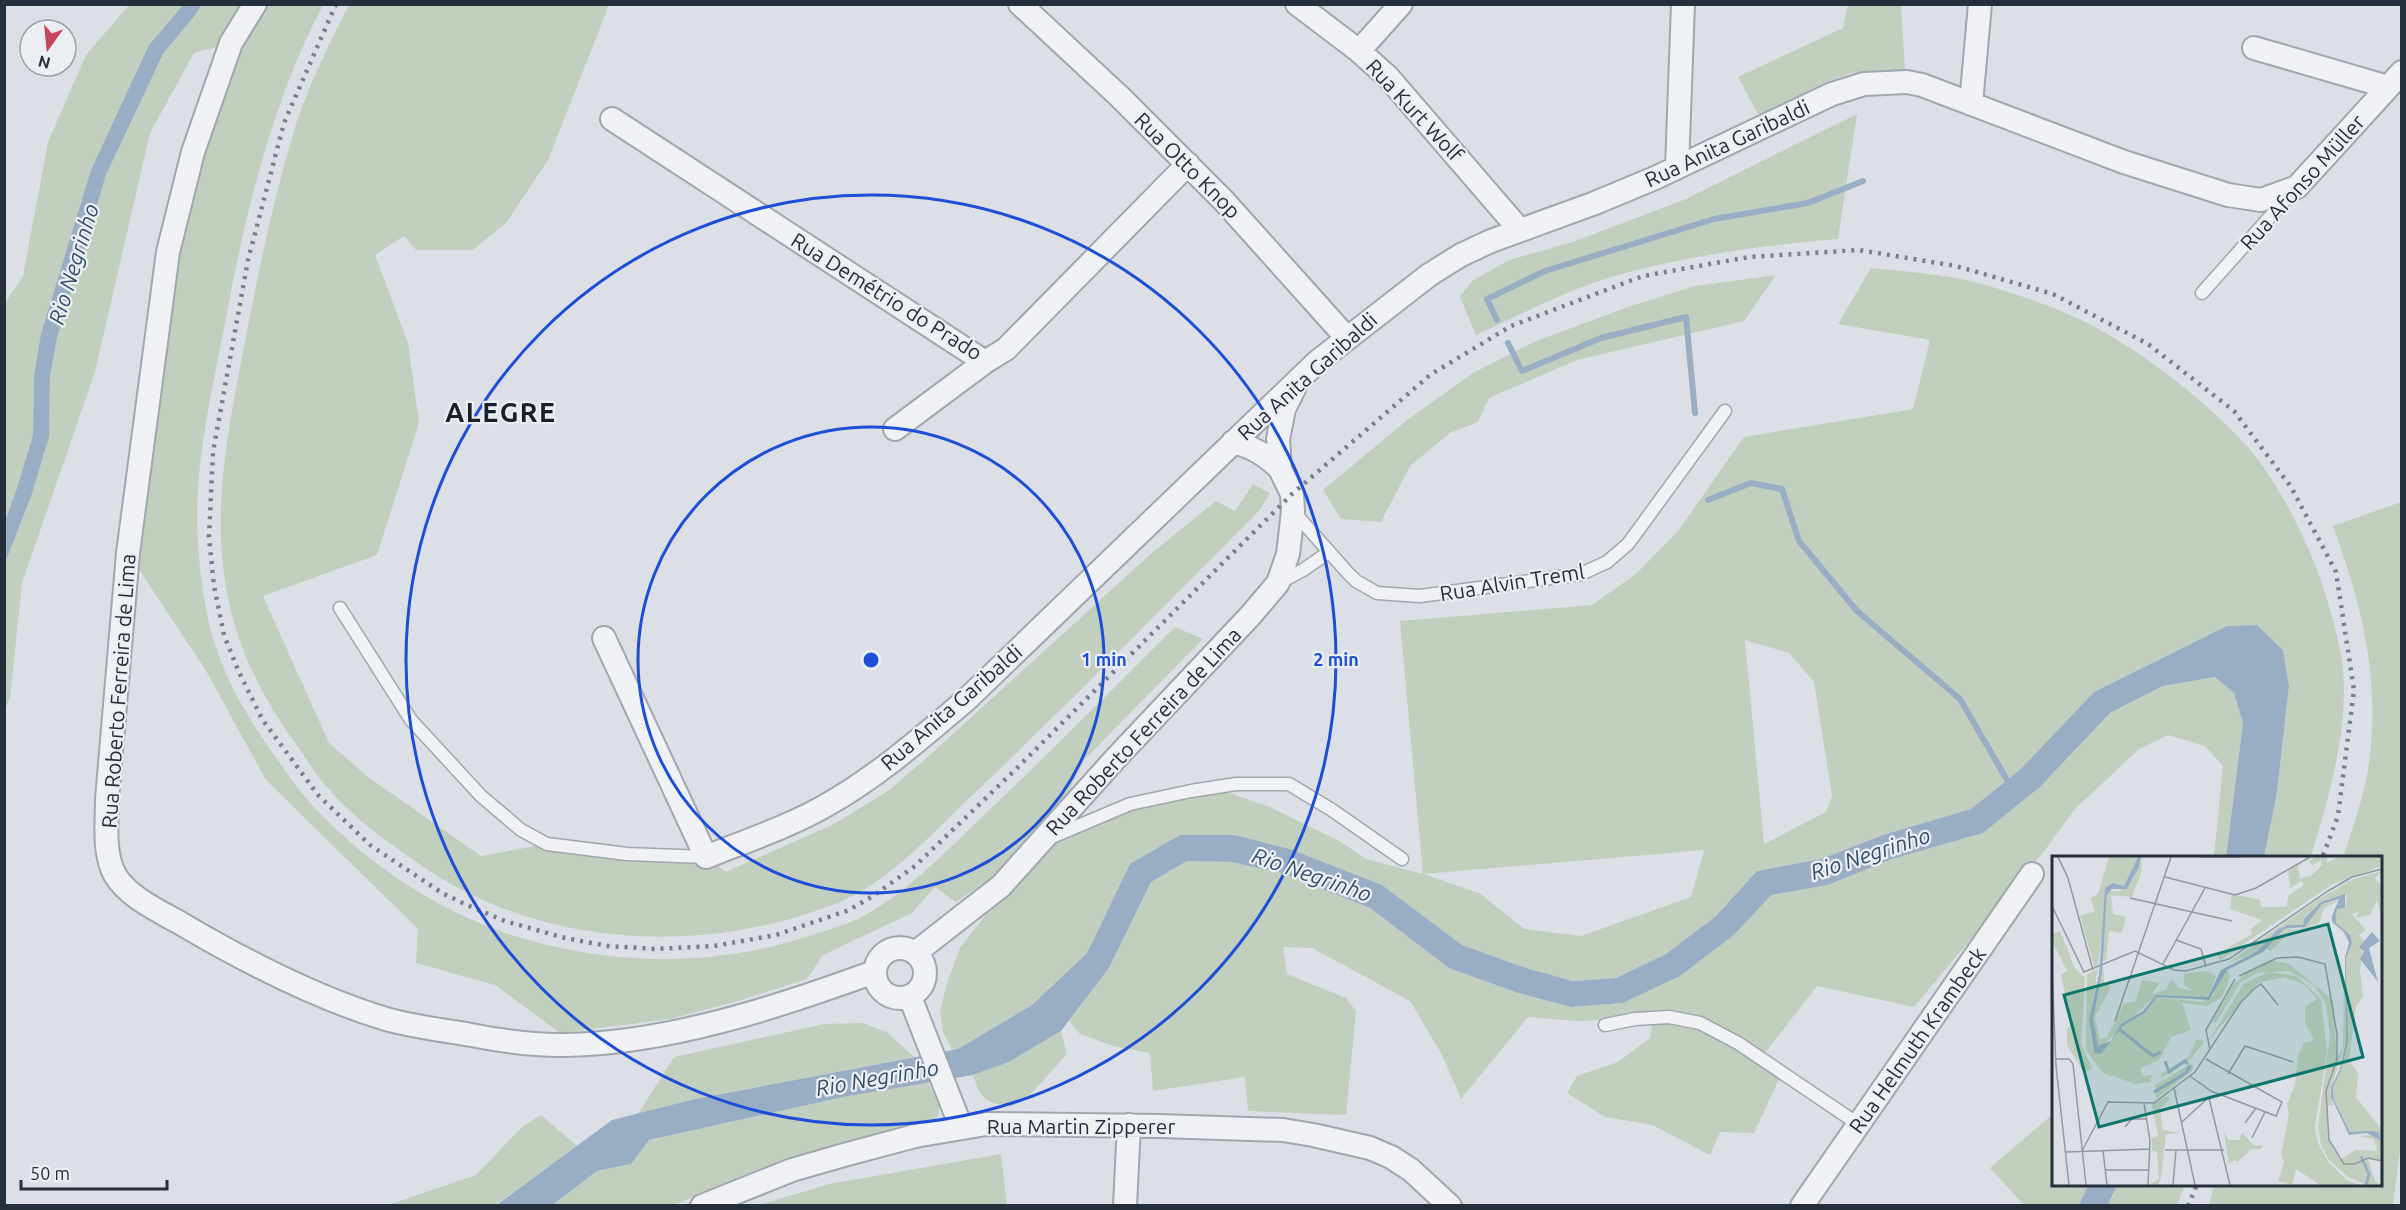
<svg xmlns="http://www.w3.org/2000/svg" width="2406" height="1210" font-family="Ubuntu,sans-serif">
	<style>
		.green { fill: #c2cfbe; fill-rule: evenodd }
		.water { fill: #99aec4 }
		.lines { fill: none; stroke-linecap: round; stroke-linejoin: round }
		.stream { stroke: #99aec4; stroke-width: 6 }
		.service-casing { stroke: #a2a7af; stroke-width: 15 }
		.minor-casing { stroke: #a2a7af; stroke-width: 26 }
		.service { stroke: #eff1f4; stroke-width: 12 }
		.minor { stroke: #eff1f4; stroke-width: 22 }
		.rail { stroke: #77808e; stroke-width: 4.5; stroke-dasharray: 3 6; stroke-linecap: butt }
		.ring { fill: none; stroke: #1d4ed8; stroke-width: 3 }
		.labels { text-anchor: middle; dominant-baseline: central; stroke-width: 4.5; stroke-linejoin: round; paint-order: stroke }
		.street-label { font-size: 21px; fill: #272e3b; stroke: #ebeff3 }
		.water-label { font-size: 22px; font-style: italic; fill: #344e6c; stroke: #ebeff3 }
		.district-label { font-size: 27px; font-weight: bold; letter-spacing: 1.5px; fill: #19202c; stroke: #ebeff3 }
		.inset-river { fill: none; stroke: #99aec4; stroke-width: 3 }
		.inset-road { fill: none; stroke: #9499a2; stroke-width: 1.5 }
		.view { fill: #0f766e; fill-opacity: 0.15; stroke: #0f766e; stroke-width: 3 }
		.inset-edge { fill: none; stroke: #272e3b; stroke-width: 3 }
		.centre { fill: #1d4ed8; stroke: #ebeff3; stroke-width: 3 }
		.ring-label { font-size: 18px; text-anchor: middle; font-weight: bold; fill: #1d4ed8; stroke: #ebeff3; stroke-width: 4.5; stroke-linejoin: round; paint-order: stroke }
	</style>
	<rect width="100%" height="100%" fill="#dce0e6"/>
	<path class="green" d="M129,5H183L149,45L34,376L33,435L17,488L5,521V303L23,276L48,142L86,55Z
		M201,5H323C272,102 246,211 226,318C212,392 193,467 198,542C200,574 204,605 212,635C224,677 247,717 272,752C285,770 297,789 312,805C369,866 444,916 525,939C620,966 717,967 812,935C826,930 842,926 856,920C904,896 942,855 980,819C1046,756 1110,692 1175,627L1203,639L1084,760L1064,800L999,873L956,902L935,887L912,913L823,955L807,979L738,1001L670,1019L560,1033L495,985L416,963L418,929L266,780L205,669L128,553L168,252L231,43L194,53L150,133L95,372L22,583L10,699L5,709V563L32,494L49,437L50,377L57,338L106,175L163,54L197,13Z
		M349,5H609L548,160L506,223L473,250H416L404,236L375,255L408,343L419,423L377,555L263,596L329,743L368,777L481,856L547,844L706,857L726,872L834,824L888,791L932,753L1154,551L1216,501L1235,511L1253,484L1270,493L1259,511C1166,604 1074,698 979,789C939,826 892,880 842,901C719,952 568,950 451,884C436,876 423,866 409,857C380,837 350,814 327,787C316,775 307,760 298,747C262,698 236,647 226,587C212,508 228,430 243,352C257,278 272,204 294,131C306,91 330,42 349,5Z
		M1848,5H1901L1905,70L1851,73L1831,80L1760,118L1738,77L1843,28Z
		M1857,114L1838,239C1759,246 1681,256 1605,279C1561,293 1518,316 1476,335L1460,297L1472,281L1509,260L1573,242L1686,199Z
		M1871,268C1913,272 1956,275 1996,288C2028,298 2063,310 2093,326C2149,356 2210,404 2252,452C2280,486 2308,542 2322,584C2333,618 2344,653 2344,689C2344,748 2327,802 2311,857H2264L2277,792L2289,686L2283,650L2257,625L2227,626L2022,768L1971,809L1883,835L1821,859L1757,871L1716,916L1666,954L1616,978L1573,981L1526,968L1462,945L1382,885L1290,849L1235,835L1130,864L1087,953L1032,1005L958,1049L952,1050L943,1032L940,1012L947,983L960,948L984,917L1068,830L1212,787L1270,807L1341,842L1366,859L1423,874L1400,621L1592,605L1636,574L1678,531L1744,437L1913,409L1930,340L1838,324ZM1745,640L1789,653L1814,682L1832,796L1826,812L1764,844ZM1704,850L1691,897L1581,936L1524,929L1481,894L1424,874Z
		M1776,275L1744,321L1577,360L1489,398L1478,422L1450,433L1410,466L1381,522L1341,519L1323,490L1406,421L1473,373L1536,341L1628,307L1695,286Z
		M2401,502L2402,1135L2393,1205H2209L2214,1185L2380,1184V858L2343,857C2354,824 2366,791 2370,755C2379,672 2361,603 2333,526Z
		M2215,677L2234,693L2243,723L2226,857H2214L2223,766L2205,746L2168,735L2139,749L2075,809L2045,850L1914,1007L1817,986L1761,1058L1782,1073L1754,1133L1720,1132L1710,1155L1652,1125L1605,1117L1567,1093L1577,1076L1618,1062L1650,1038L1653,1018L1578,1021L1528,1017L1461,1099L1442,1055L1410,1001L1312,948L1283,947L1287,974L1346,998L1356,1011L1346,1115L1248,1111L1245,1077L1153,1091L1150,1053L1113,1046L1080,1034L1069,1021L1109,968L1151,882L1187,861L1231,862L1282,873L1370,908L1449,968L1518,993L1570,1007L1623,1003L1680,976L1734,935L1770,895L1828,885L1892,859L1983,833L2040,787L2110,713L2163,686Z
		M863,1023L888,1033L914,1057L695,1099L638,1114L674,1057L824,1024Z
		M1061,1031L1067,1054L1030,1095L1013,1106C985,1103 982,1101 973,1075L1009,1062Z
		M928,1082L939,1104V1115L932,1123L916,1129L764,1167L674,1205L553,1206L597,1171L631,1164L648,1140L843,1097Z
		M2053,1114L2054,1184L2089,1185L2079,1205H2024L1990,1168Z
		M541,1115L577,1146L495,1205L385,1206L476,1175L522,1127Z
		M1001,1154L1007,1205H759L829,1184Z
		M2117,1185H2185L2177,1205L2108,1206Z"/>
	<path class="water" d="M183,5H201L197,13L163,54L106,175L57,338L50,377L49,437L32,494L5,563V521L17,488L33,435L34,376L41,334L91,170L149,45Z
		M2257,625L2283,650L2289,686L2277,792L2264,857H2226L2243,723L2234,693L2215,677L2163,686L2110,713L2040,787L1983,833L1892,859L1828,885L1771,895L1734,935L1680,976L1623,1003L1571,1007L1518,993L1449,968L1370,908L1282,873L1231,862L1187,861L1151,882L1109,968L1061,1031L1009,1062L973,1075L843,1097L649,1140L631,1164L597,1171L553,1205L495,1206L612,1120L695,1099L958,1049L1032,1005L1087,953L1130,864L1180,835H1235L1290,849L1382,885L1462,945L1526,968L1573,981L1616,978L1666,954L1716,916L1757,871L1821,859L1883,835L1971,809L2022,768L2094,692L2227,626Z
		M2089,1184H2117V1185L2108,1205H2079Z"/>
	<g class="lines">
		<path class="stream" d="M1497,320L1487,299L1545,271L1714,219L1808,203L1863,181
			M1508,343L1522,371L1601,338L1686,317L1695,413
			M1708,500L1751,483L1782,489L1799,541L1857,611L1960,699L2010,785"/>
		<defs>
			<path id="service" d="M2202,293L2292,192
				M1293,511L1347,572L1356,581L1377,593L1420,596L1581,574L1607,562L1628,544L1725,411
				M1279,583L1303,570L1329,552
				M340,608L411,720L481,796L521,830L547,844L627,854L706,857
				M1052,837L1130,804L1191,791L1236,784H1289L1332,810L1402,859
				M1605,1025L1635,1019L1669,1017L1700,1023L1738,1043L1858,1124"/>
			<path id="minor" d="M255,4L231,43L193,152L168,252L128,553L107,799C107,823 103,853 115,875C128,897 159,911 180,923C241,959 319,999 386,1019C414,1027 443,1030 471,1035C502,1041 534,1046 566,1045C669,1043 778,1007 874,972
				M1020,4L1120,97L1224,201L1346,337
				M1297,4L1359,51L1388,77L1519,229
				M2254,48L2388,87
				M1359,51L1401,4
				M1971,104L1980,4
				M612,119L985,362L1006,349L1188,164
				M1677,168L1683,4
				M895,429L985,362
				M1233,442C1253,447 1266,455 1280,469
				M604,638L706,857C746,841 788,827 825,806C877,777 921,738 966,700L1317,362L1429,275L1461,255L1491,241L1595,203L1655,178L1832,94L1864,84L1907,82L1922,85L2124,162L2228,195L2261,200L2297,187L2402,72
				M875 973a25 25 0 1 1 50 0a25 25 0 1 1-50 0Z
				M915,953L1001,886L1116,758L1250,616L1278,583L1288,554L1293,511L1292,494L1280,469L1278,439L1284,409L1294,389
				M910,997L961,1127
				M702,1206L792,1170L844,1155L915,1136L986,1124L1160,1126L1283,1130L1313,1135L1370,1148L1391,1157L1411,1170L1450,1206
				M1125,1206L1129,1125
				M1802,1206L2032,874"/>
		</defs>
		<use href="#service" class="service-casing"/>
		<use href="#minor" class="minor-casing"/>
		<use href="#service" class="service"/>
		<use href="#minor" class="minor"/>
		<path class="rail" d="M336,4L284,123L248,260L213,452L209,537L214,586L224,635L238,670L262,719L318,795L370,845L442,893L467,905L505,921L565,938L608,946L656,949L714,946L776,935L849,910L873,896L915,866L1011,774L1292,494L1430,375L1511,326L1643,276L1749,257L1859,250L1956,266L2053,294L2148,344L2234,411L2291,487L2336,572L2354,690L2338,816L2322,858
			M2188,1206L2197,1184"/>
	</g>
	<g class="ring">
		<circle cx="871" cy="660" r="233"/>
		<circle cx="871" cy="660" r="465"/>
	</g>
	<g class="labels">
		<g class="street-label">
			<text transform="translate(1415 110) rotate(47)">Rua Kurt Wolf</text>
			<text transform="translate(1727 143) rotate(-25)">Rua Anita Garibaldi</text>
			<text transform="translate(1188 165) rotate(45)">Rua Otto Knop</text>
			<text transform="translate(2302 182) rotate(-48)">Rua Afonso Müller</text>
			<text transform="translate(887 296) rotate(32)">Rua Demétrio do Prado</text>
			<text transform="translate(1307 376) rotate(-42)">Rua Anita Garibaldi</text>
			<text transform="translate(1512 582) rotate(-9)">Rua Alvin Treml</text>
			<text transform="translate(118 691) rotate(-86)">Rua Roberto Ferreira de Lima</text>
			<text transform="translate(951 707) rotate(-41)">Rua Anita Garibaldi</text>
			<text transform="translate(1143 731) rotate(-47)">Rua Roberto Ferreira de Lima</text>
			<text transform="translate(1917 1040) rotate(-55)">Rua Helmuth Krambeck</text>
			<text x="1081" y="1126">Rua Martin Zipperer</text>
		</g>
		<g class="water-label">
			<text transform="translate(73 264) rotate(-73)">Rio Negrinho</text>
			<text transform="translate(1870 853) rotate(-18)">Rio Negrinho</text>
			<text transform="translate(1312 874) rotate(19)">Rio Negrinho</text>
			<text transform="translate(877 1077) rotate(-10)">Rio Negrinho</text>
		</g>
		<g class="district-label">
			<text x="501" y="412">ALEGRE</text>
		</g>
	</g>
	<g transform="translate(2052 856)">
		<rect width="330" height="330" fill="#dce0e6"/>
		<path d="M57,1H86L72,30L61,27L52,39L53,53L46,109L42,110L28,60L43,55L38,42L46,38ZM90,1L89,17L80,41L59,39L61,58L74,61L70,77L57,75L54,104L49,107L56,35H68L81,24ZM263,1H275V7L286,1H330V10L281,28L168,104L165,98L200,78L199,73L210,64L178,53L180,38L208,44L209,51H234L237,39L251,30L250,25L238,32L236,15L246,9L248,23L260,19L270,9L269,4L260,10L257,5ZM330,15L323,22L330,30V61L325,44L318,59L304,62L307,56L300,58L314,74L306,80L312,84L308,115L311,141L304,150L297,204L306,217L304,241L330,274V281L321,275L298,276L282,244L281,231L296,185L294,102L300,87L284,67V60L285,53L293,52L295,39L269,46L252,63L251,69L232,70L207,95L176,107L267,43L301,23ZM288,44L272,52L267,67L234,80L219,95L214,92L232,73H248L270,48ZM8,75L23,112L33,122L29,188L40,212L32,217L15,189V172L19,170L9,119L15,115L0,85V78ZM219,104L237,108L281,144L285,203L291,191L292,113L294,185L278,235L281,249H275L276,284L288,304L304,294L325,295L322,283L307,280L325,279L330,285V305L316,303L323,325L330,329H315L296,321L277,304L269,289L266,271L278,180L274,148L262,129L237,115L205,117L188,127L164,167L160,166L180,130L194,117ZM52,110V127L59,131L43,161L48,184L55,181L72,147L83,146L90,124L107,127L100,138L114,134L119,123L127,132L142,135L133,130L131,118L153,115L164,120L156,141L104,139L48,192L44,187L41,163ZM46,113L37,164L40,193L49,198L71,170L93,157L105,141L151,146L162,139L164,128L176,114L178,121L170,141L155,150L130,147L139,174L119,181L107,204L89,212L90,220L100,219L98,226L84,228L51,217L34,194L35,118ZM217,116L245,120L269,143L275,196L263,271L266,287L277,307L295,324L308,329H268L244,313L240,329L226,325L232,306L229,299L237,258L235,248L243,229L246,199L252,187L262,184L253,167V151L265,143L253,129L233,121L206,127L157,184L192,127ZM149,183L152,186L139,203L108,223L110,217L136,201L144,184ZM140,207L142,213L104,243L103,229ZM115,240L118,243L108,252L111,274L129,277L114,278L109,322L106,329H97L107,323L105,296L100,294V282L106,280L100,249ZM172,277L177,284H187L190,277L203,290L211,289L209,293H199L186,306L182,304L177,308Z" fill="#c2cfbe"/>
		<path d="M86,1H89L86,13L75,33H60L55,39L50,118L41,163L46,190L59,185L69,168L91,155L104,139L156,141L169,114L206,95L225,74L236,69H251L252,63L269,46L293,38V52L285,53L284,60V67L298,79L300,87L294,102L296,185L289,214L281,231L282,244L298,276L321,275L326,276L330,285L315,277L297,279L279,241V231L288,214L294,185L293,101L297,87L292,76L280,66V60L287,43L270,48L253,71L232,73L211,96L175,114L157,144L105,141L93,157L71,170L49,198L42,197L37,164L47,118L53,32L61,27L72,30ZM320,76L328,85L317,92L326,126L308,103L312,95L307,91Z" fill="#99aec4"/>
		<path class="inset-river" d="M67,173L101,200L109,196M113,205L117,216L133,205L136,208M102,236L134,217L138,210M309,300L317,318L314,329"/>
		<path class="inset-road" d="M6,1L16,22L41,114M148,1H189M113,21L183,39L204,32L258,1M78,42L180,65M0,50L32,116L83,95L122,114L134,115L177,103L276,35L300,21L330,13M124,84L149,93L154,111M111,108L153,32M0,114L4,210L17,329M187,120L225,102L246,101L273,108L285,178V203L274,235L277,284L292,308H303L316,302L330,305M63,165L119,1M158,194L154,174L183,123M3,203H17L21,208L34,329M176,218L193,190L241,206M138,220L159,235L224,260L230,246L154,203M122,232L143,329M157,242L178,329M92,247L98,285L96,329M130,266L158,240M193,267L204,252M73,271L80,263H95M200,282L213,256M113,294H172M30,295L56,246L102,247L143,216L189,146L203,132L209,128L226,149M51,295L55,329M14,296L98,293M53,314H97M121,329L124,294"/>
		<path class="view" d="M276,68L311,201L47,271L12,139Z"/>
		<rect width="330" height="330" class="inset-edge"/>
	</g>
	<circle cx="871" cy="660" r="9" class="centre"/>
	<g class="ring-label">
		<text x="1104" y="666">1 min</text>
		<text x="1336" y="666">2 min</text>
	</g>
	<rect width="2406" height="1210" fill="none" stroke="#272e3b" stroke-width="12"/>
	<g transform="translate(48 48) rotate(195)"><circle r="28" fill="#ebeff3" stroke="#9da2a9" stroke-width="1.5"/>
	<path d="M0-4.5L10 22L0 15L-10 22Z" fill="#c6465b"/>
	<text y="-9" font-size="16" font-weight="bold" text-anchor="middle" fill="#272e3b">N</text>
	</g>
	<path d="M21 1180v9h146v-9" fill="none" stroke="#272e3b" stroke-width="3"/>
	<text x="30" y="1180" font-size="18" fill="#272e3b" stroke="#ebeff3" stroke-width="4.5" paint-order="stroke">50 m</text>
</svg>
